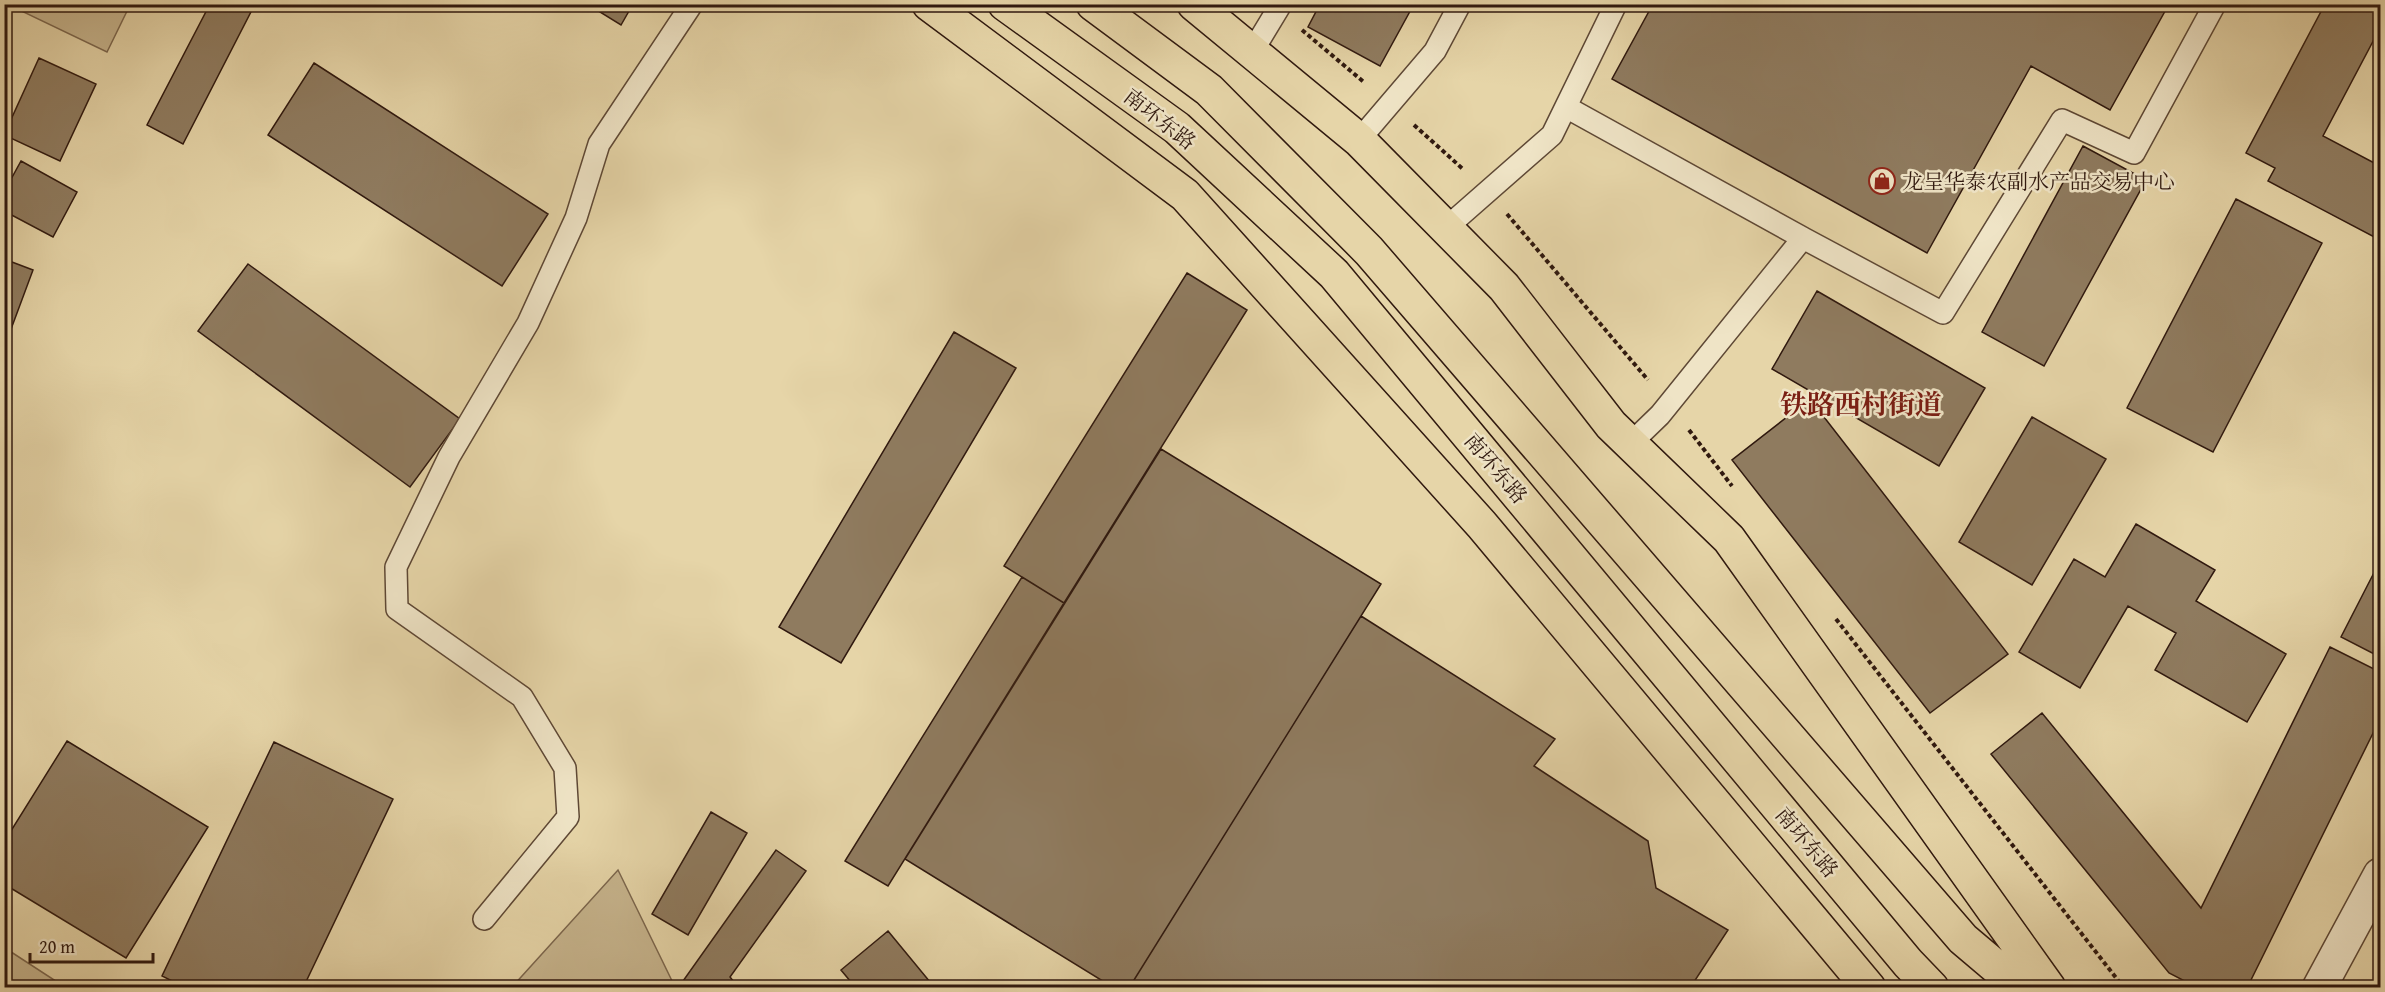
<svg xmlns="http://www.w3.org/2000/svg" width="2385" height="992" font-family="'Gentium Book Plus','Noto Serif SC',serif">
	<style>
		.green { fill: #c7b58e; stroke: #7c674e; stroke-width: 1.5 }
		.building { fill: #8f7b5f; stroke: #30190f; stroke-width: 1.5 }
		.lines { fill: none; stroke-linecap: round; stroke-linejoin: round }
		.service-casing { stroke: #5e4835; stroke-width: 24 }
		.minor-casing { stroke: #5e4835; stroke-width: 36 }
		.trunk-casing { stroke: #30190f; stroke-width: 36 }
		.path { stroke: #30190f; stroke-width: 4; stroke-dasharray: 4.5 3; stroke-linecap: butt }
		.service { stroke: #efe4c6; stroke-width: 21 }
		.minor { stroke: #efe4c6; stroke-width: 33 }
		.trunk { stroke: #e6d5a8; stroke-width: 33 }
		.labels { text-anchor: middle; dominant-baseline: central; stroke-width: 5; stroke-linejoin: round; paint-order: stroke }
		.street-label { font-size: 21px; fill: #30190f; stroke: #efe4c6 }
		.poi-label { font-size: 21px; fill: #30190f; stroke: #efe4c6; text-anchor: start }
		.district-label { font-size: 27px; font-weight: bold; fill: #7a1f14; stroke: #efe4c6 }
	</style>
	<rect width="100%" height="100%" fill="#e6d5a8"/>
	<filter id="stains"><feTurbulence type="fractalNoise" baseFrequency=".00333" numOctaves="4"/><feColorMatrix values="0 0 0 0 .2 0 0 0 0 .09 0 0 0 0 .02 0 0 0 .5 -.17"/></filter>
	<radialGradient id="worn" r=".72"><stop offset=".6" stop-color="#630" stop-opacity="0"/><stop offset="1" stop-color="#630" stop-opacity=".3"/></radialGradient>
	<path class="green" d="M14,5V4L130,5L107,52L13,7Z
		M618,870L675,987H512Z
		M5,948L65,987H5Z"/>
	<path class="building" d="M210,4H255L183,144L147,125Z
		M587,4H633L621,25Z
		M1320,4H1414L1380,66L1308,27Z
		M1653,4H2169L2110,110L2031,66L1927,253L1612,79Z
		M2325,4H2380V28L2323,136L2380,166V240L2268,181L2275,168L2246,153Z
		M39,58L96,84L60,161L4,135Z
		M314,63L548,214L502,286L268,135Z
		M2083,146L2146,180L2044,366L1982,332Z
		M21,161L77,192L53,237L4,211V192Z
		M2236,199L2322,243L2213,452L2127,408Z
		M4,259L33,270L4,348Z
		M248,264L460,419L410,487L198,331Z
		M1187,273L1247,310L1064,603L1004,566Z
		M1817,291L1985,388L1939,466L1772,369Z
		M954,332L1016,368L841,663L779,627Z
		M1810,399L2008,654L1930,713L1732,460Z
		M2032,417L2106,459L2032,585L1959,542Z
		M1161,449L1381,584L1129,988H1114L905,859Z
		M2136,524L2215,570L2196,601L2286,654L2247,722L2155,670L2176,633L2128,606L2080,688L2019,652L2074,559L2105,577Z
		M2380,561V657L2341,637Z
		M1022,577L1064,603L888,886L845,861Z
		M1361,616L1555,739L1534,766L1648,841L1656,888L1728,930L1690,988H1129Z
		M2330,647L2380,672V719L2247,988H2198L2169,973L1991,754L2042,713L2201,908Z
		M67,741L208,827L126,958L4,884V842Z
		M274,742L393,799L303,988H186L162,976Z
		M711,812L747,833L688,935L652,914Z
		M776,850L806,871L730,977L739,988H688L683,981Z
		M888,931L935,988H856L841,970Z"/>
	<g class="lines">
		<defs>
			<path id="service" d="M1252,52L1281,4
				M1566,107L1803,238L1660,415L1630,444
				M1359,140L1435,51L1460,4
				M1446,228L1552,135L1616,4
				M1803,238L1943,313L2062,120L2134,153L2215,4
				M484,919L568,817L565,768L522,697L397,609L396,567L449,457L528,323L576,218L599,144L692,4"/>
			<path id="minor" d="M2319,988L2380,875"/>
			<path id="trunk" d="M929,4L1185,195L1482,525L1869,988
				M1005,4L1177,128L1334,274L1908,963L1932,988
				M1093,4L1209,90L1369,251L1963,939L2021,988
				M1194,4L1359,140L1504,287L1611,425L1729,539L2049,988"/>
		</defs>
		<use href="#service" class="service-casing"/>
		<use href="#minor" class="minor-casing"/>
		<use href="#trunk" class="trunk-casing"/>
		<path class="path" d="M1302,30L1365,83
			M1414,125L1464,170
			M1507,214L1648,380
			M1689,430L1732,486
			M1836,619L2124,988"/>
		<use href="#service" class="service"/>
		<use href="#minor" class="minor"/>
		<use href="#trunk" class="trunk"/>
	</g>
	<defs>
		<symbol id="shop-ring" viewBox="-11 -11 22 22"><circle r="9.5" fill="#efe4c6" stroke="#8f2418" stroke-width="1.5"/><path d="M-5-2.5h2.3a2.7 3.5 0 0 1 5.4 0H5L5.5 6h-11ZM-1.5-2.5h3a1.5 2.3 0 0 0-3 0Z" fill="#8f2418"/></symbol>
	</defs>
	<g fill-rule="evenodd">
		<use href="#shop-ring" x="1867" y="166" width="30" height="30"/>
	</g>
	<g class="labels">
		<g class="street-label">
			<text transform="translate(1160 119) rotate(38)">南环东路</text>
			<text transform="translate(1496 468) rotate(50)">南环东路</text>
			<text transform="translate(1807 842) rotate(50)">南环东路</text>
		</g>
		<g class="poi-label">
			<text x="1902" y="181">龙呈华泰农副水产品交易中心</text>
		</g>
		<g class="district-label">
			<text x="1861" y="404">铁路西村街道</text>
		</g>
	</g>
	<rect width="2385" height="992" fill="none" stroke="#e6d5a8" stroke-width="24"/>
	<rect x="6" y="6" width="2373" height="980" fill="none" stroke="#30190f" stroke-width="3"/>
	<rect x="12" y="12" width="2361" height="968" fill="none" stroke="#30190f" stroke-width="1.5"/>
	<path d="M30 953v9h123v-9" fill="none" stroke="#30190f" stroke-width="3"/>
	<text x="39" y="953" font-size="18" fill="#30190f" stroke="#efe4c6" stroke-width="4.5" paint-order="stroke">20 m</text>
	<rect width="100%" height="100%" filter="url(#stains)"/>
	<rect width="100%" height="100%" fill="url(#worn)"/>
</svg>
